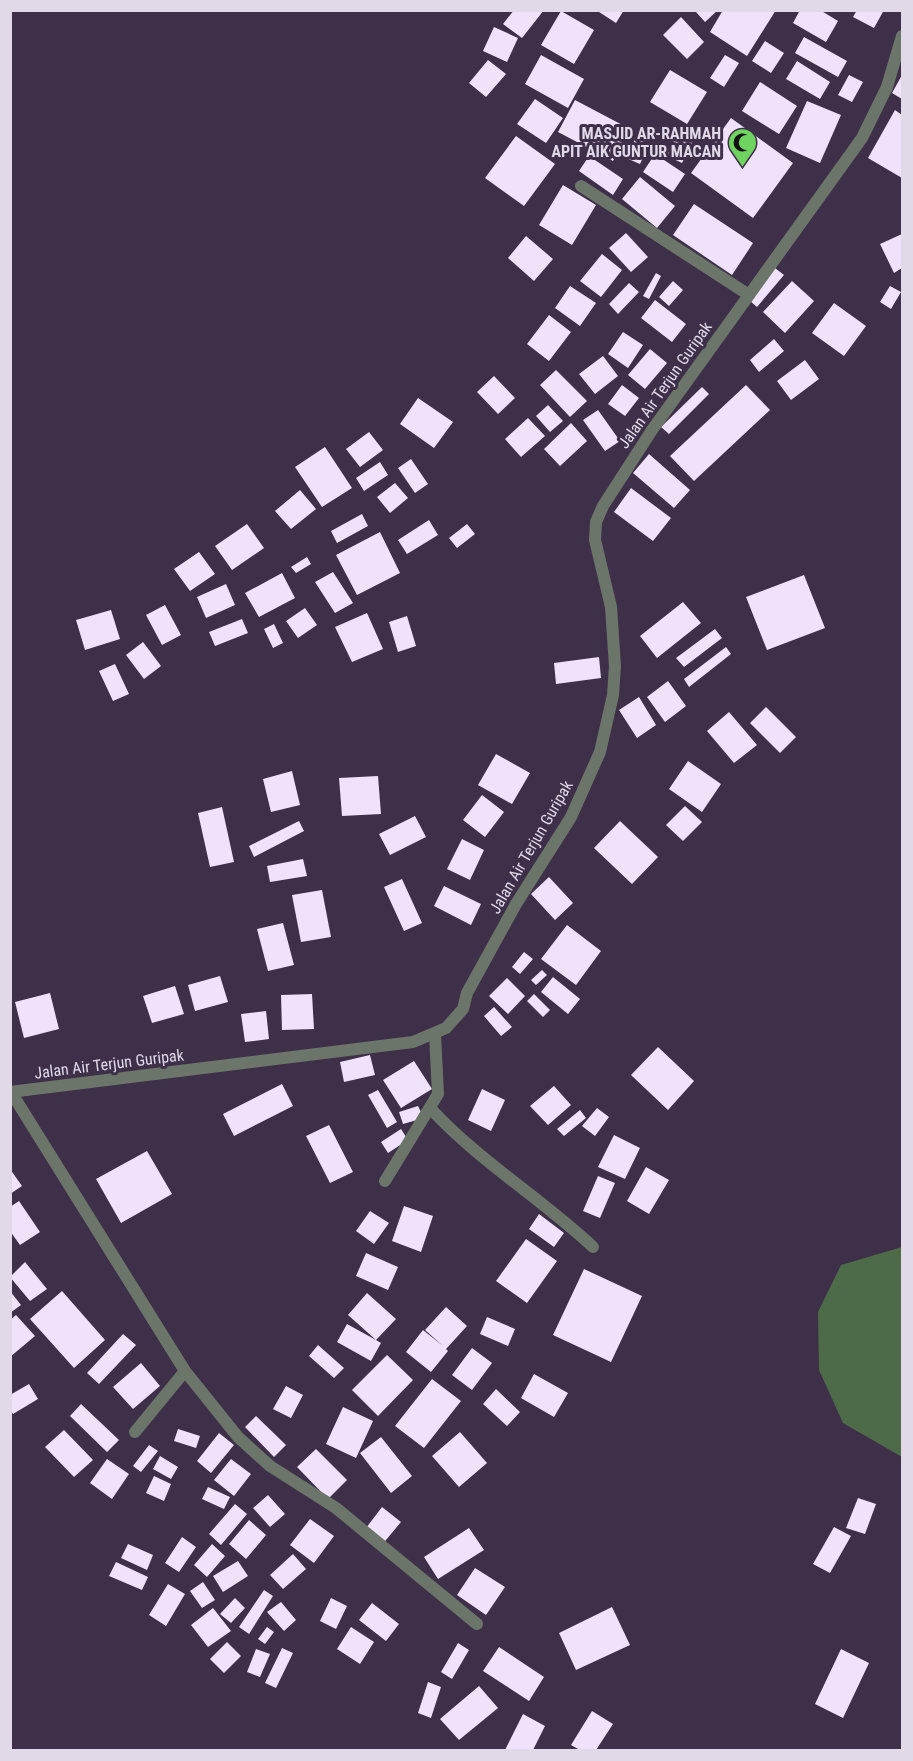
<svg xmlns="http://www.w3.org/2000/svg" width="913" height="1761" font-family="'Roboto Condensed',sans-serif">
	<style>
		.green { fill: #4d6a49 }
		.building { fill: #f1e2fb }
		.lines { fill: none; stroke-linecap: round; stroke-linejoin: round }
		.minor { stroke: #6c756a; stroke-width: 12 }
		.tertiary { stroke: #6c756a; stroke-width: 12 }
		.labels { text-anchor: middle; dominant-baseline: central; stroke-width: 6; stroke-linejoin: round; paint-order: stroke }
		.poi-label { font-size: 16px; font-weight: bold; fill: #e1d8e8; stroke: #3f3049; text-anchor: end }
		.street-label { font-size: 16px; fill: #e1d8e8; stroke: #3f3049 }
	</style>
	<rect width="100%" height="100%" fill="#3f3049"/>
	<path class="green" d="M902,1247V1457L843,1423L819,1370L818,1312L841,1265Z"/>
	<path class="building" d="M514,10H544L522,38L503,24Z
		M596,10H624L616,23Z
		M698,10H718L705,22L696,12Z
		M723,10H776L747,56L710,32Z
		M800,10H820L838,21L826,42L793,23Z
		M857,10H884L874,28L853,17Z
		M561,11L594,30L574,64L541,45Z
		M681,17L704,42L687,59L663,35Z
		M494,27L518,38L507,62L483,51Z
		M804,37L847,61L838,77L795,53Z
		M765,41L784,53L771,73L752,61Z
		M541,55L584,79L568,108L525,84Z
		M725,55L739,63L724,87L710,78Z
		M488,60L506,74L486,97L469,83Z
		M797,61L830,82L820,99L786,79Z
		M670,70L707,92L687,124L650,102Z
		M849,75L863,82L852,102L838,95Z
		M902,75V99L892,93Z
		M760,82L797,106L779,134L742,111Z
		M535,99L563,118L546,143L517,124Z
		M575,100L630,129L613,161L558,132Z
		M807,101L841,115L820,163L786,148Z
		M895,110L902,115V178L868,158Z
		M731,118L793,163L753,218L691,173Z
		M637,135L650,142L640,164L626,158Z
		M676,135L692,143L682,163L665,155Z
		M516,136L555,164L524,206L485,178Z
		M655,154L685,174L673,192L643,172Z
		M589,156L623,179L613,195L579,171Z
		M640,177L675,206L657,228L622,199Z
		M563,185L596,205L572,245L539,225Z
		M694,204L753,243L732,275L673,235Z
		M626,233L648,257L631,272L609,248Z
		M902,234V268L894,273L880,244Z
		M526,236L553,259L534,281L508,258Z
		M602,254L622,270L601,297L580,281Z
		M775,268L784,275L757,307L749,300Z
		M656,273L661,276L649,299L643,296Z
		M673,281L683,290L669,306L659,297Z
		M792,281L814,301L785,333L763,312Z
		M629,283L639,292L618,314L609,304Z
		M570,286L596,303L580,326L555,308Z
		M890,286L901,292L891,309L880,302Z
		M655,300L686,324L672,342L641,318Z
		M834,303L866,326L844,356L812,333Z
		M549,315L571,332L549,361L527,344Z
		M623,332L643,345L628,368L608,354Z
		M774,339L784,351L759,372L750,360Z
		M650,349L667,363L645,389L628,375Z
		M603,356L618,376L595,394L579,374Z
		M805,360L819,379L791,400L777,381Z
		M556,370L587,401L570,417L540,385Z
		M494,376L515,398L498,414L477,392Z
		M622,385L639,398L625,416L608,404Z
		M746,385L770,410L694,481L670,456Z
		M702,387L709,394L669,434L661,427Z
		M418,398L453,422L434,448L400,424Z
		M548,405L563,421L550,432L536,416Z
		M598,410L620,441L605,451L583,420Z
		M528,418L545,436L521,457L505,439Z
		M571,423L587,441L560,466L544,449Z
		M369,432L383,450L360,467L346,449Z
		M325,447L352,488L322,507L295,467Z
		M649,454L690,490L674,508L633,473Z
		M411,459L428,484L415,493L398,468Z
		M380,462L388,475L364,491L356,478Z
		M395,483L408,498L390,513L377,497Z
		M631,488L671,518L653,541L614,512Z
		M300,490L316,509L291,529L275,511Z
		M362,514L368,526L337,543L331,531Z
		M429,520L438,535L407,554L398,540Z
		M247,524L264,548L232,570L215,546Z
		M467,524L475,534L457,548L449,538Z
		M380,532L400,573L357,595L336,555Z
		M199,552L215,574L190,591L174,569Z
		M307,557L311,564L296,573L291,567Z
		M333,572L353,603L335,613L315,582Z
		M282,573L295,598L259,617L245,593Z
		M804,575L825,628L767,650L746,597Z
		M226,584L235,605L206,618L197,597Z
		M683,602L701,623L657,658L640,636Z
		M165,605L181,635L162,645L146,615Z
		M305,608L317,625L298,638L286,621Z
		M111,610L120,639L85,650L76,620Z
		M367,613L383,649L352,662L335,627Z
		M407,616L416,646L398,652L389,622Z
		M242,619L248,633L215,646L209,632Z
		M274,624L283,643L273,648L264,629Z
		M715,629L722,638L684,667L676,658Z
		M143,642L161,666L144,679L126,655Z
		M726,647L731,654L689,687L684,679Z
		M599,657L601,678L556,684L554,663Z
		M115,664L129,694L113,701L99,671Z
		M668,681L686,706L665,722L647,697Z
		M639,697L656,725L637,738L619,710Z
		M766,707L796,737L780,753L750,723Z
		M729,712L757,745L734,763L707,731Z
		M496,754L530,773L512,804L478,785Z
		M688,761L721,784L702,812L669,789Z
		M292,771L300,805L271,812L263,779Z
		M378,776L381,814L342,816L339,778Z
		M482,795L504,812L485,837L463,820Z
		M685,806L702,822L683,841L666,825Z
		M222,807L234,862L210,867L198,813Z
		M415,816L426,837L390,855L379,834Z
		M299,821L304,831L254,857L249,846Z
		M620,821L658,857L632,884L594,848Z
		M462,839L484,850L470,880L447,869Z
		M303,859L307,876L270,882L267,866Z
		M549,877L573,903L555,920L531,894Z
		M402,879L422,923L404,931L384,887Z
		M444,886L481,904L471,925L434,906Z
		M322,890L331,937L301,942L292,895Z
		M283,923L294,965L268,971L257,929Z
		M567,925L601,951L576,985L541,959Z
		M524,952L533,959L520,974L512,967Z
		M542,970L547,975L536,985L531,980Z
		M220,976L228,1002L195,1011L188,985Z
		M553,977L580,999L568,1014L541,992Z
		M507,978L525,996L508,1014L489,996Z
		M175,986L184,1014L152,1023L143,996Z
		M50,993L59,1029L24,1038L15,1002Z
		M312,994L314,1029L282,1030L281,995Z
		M534,994L550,1010L543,1017L527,1001Z
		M494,1007L512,1027L501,1036L484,1016Z
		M266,1011L269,1039L245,1042L241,1014Z
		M658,1047L694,1081L668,1110L631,1075Z
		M370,1055L375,1075L344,1082L340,1062Z
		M414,1061L432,1089L401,1108L383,1080Z
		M282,1084L293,1106L234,1136L223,1114Z
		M554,1086L571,1105L548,1125L530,1106Z
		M482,1089L505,1100L491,1131L468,1120Z
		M378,1090L397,1122L387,1128L368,1095Z
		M418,1106L424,1118L403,1124L399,1112Z
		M597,1108L609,1117L595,1136L582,1126Z
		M580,1110L586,1118L564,1136L557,1129Z
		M329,1125L353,1172L330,1183L306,1136Z
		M401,1129L408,1140L388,1153L381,1142Z
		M614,1135L640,1148L625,1179L598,1167Z
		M147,1151L172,1194L121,1223L96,1179Z
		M646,1167L669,1180L649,1214L627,1201Z
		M10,1169L22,1186L10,1194Z
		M598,1176L615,1183L600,1218L583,1211Z
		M19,1201L40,1232L20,1245L10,1231V1207Z
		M404,1206L433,1216L421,1252L392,1241Z
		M370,1211L389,1223L374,1244L356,1231Z
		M539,1214L564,1233L554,1247L529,1229Z
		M526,1239L557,1261L527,1303L496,1281Z
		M366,1253L398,1267L388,1290L356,1276Z
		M25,1262L47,1289L30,1301L10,1277Z
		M584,1269L642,1296L611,1362L553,1335Z
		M10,1291L21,1305L10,1313Z
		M62,1291L105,1340L74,1368L30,1319Z
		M367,1293L396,1319L376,1340L381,1343L371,1361L337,1342L347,1324L376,1340L348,1315Z
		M446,1307L467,1326L446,1349L448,1351L431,1372L406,1352L423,1330L443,1346L425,1330Z
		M16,1315L35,1336L10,1357V1320Z
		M487,1317L515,1329L508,1346L480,1334Z
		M123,1334L136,1345L99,1384L87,1373Z
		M318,1345L344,1368L334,1378L309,1356Z
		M472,1348L492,1363L472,1390L452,1375Z
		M387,1355L413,1380L378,1416L352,1390Z
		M141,1363L160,1386L133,1409L113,1387Z
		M534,1374L568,1393L554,1417L521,1398Z
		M432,1379L461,1401L424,1448L395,1426Z
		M29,1384L38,1399L13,1414L10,1409V1395Z
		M286,1386L303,1395L291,1418L273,1409Z
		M496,1389L520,1412L507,1426L483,1404Z
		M81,1404L119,1440L107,1452L70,1416Z
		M343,1407L373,1421L356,1458L326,1444Z
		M256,1416L286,1445L274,1457L245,1427Z
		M178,1429L200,1436L196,1448L174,1441Z
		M64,1430L93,1460L74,1477L45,1447Z
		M460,1432L487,1463L459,1487L432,1456Z
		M219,1433L234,1445L211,1473L197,1461Z
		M381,1437L412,1476L391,1493L360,1453Z
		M149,1445L158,1451L141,1472L133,1466Z
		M316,1449L347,1480L328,1499L297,1467Z
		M160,1456L178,1467L171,1479L153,1469Z
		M107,1459L129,1474L112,1499L90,1483Z
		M231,1459L251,1474L234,1496L214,1480Z
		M154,1476L171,1484L164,1501L146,1493Z
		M208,1487L230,1497L224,1509L202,1499Z
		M268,1495L285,1514L270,1527L253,1508Z
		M858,1498L876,1504L865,1534L846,1528Z
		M235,1504L247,1514L221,1545L209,1534Z
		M382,1507L401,1522L381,1546L363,1532Z
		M310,1519L334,1536L314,1563L290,1545Z
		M249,1520L266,1535L246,1559L229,1544Z
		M834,1527L851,1536L830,1573L813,1564Z
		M469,1528L484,1550L438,1579L424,1557Z
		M182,1537L196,1547L179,1572L165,1563Z
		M128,1544L153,1555L147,1570L121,1558Z
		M212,1544L225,1556L207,1577L194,1565Z
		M293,1554L306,1569L283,1589L270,1575Z
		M238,1561L248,1576L223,1592L213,1576Z
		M116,1562L148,1577L142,1590L109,1576Z
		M475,1568L505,1587L486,1615L457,1595Z
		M203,1582L215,1600L202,1608L190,1591Z
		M168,1584L185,1594L166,1626L149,1615Z
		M264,1590L273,1596L249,1634L239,1627Z
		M235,1598L245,1608L231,1623L220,1614Z
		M331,1598L347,1606L336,1629L320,1621Z
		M281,1602L296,1620L284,1631L267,1612Z
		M372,1603L399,1624L386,1641L359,1620Z
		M612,1607L630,1645L576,1670L559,1633Z
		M213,1608L231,1631L208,1647L191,1625Z
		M267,1627L274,1632L265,1644L258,1639Z
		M351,1627L374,1642L360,1664L337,1649Z
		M227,1642L241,1656L224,1673L210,1659Z
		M458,1643L469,1650L452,1679L441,1672Z
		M499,1647L544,1677L529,1701L483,1671Z
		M282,1648L293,1653L276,1688L265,1683Z
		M256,1649L270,1654L260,1677L247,1672Z
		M841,1649L869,1663L843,1718L815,1704Z
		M428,1682L441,1687L431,1718L418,1713Z
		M479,1686L498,1708L459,1740L440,1719Z
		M592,1711L613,1724L596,1750H580L571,1745Z
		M523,1714L545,1726L533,1750H505Z"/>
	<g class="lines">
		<path class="minor" d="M581,186L749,295
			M11,1092L185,1371L238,1437L270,1466L336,1508L477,1624
			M431,1109C479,1161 542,1199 593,1247
			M385,1181L438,1094L435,1034
			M135,1432L185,1371"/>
		<path class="tertiary" d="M10,1092L413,1042L446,1028L463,1009L467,993L516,904L571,817L600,752L613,695L615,666L611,607L595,540L596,522L603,506L652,430L862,138L887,87L902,36"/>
	</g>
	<defs>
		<symbol id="mosque-pin" viewBox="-11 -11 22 30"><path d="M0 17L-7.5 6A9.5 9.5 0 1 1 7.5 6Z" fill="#6fd360" stroke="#3f3049"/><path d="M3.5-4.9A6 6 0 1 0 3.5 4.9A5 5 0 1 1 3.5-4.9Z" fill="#111"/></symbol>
	</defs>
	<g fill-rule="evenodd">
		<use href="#mosque-pin" x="726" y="126" width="33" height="45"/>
	</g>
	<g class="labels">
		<g class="poi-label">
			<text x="721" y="133">MASJID AR-RAHMAH<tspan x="721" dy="18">APIT AIK GUNTUR MACAN</tspan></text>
		</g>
		<g class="street-label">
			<text transform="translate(665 385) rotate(-55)">Jalan Air Terjun Guripak</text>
			<text transform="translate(531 847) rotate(-60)">Jalan Air Terjun Guripak</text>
			<text transform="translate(109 1064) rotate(-7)">Jalan Air Terjun Guripak</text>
		</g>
	</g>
	<rect width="913" height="1761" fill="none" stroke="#e1d8e8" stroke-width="24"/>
</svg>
